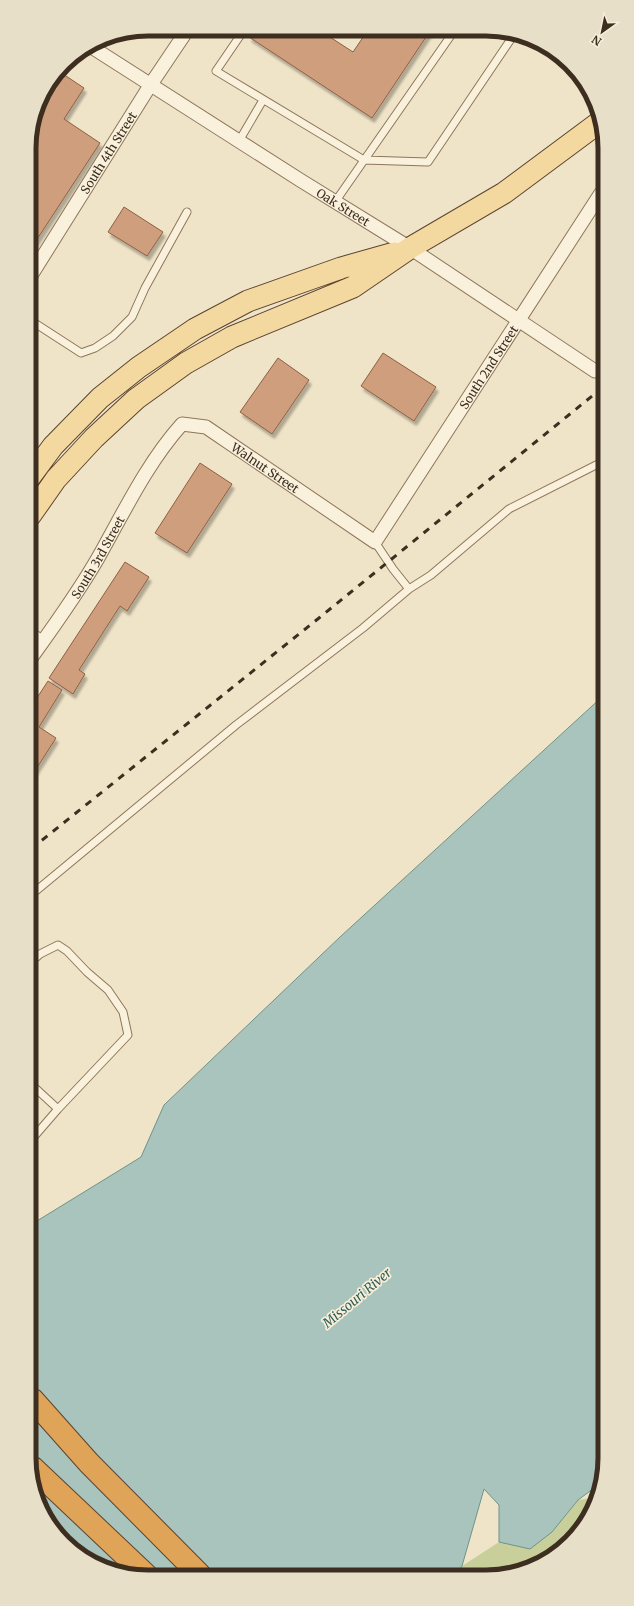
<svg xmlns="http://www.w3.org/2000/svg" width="634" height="1606" font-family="Merriweather,serif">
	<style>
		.green { fill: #c9cf9b }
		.water { fill: #a9c4bc; stroke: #6f938a }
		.building { fill: #cf9f7d; stroke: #8d5f41; filter: url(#shadow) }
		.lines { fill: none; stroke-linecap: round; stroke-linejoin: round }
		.lane-casing { stroke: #8d765c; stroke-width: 9 }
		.street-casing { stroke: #8d765c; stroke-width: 15 }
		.primary-casing { stroke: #5b4430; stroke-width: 23 }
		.highway-casing { stroke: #5b4430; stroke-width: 24 }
		.lane { stroke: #faf1dc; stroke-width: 7 }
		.street { stroke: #faf1dc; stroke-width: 13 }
		.primary { stroke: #f3d9a0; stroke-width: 21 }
		.highway { stroke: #e0a458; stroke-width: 22 }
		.rail { stroke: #3d2e20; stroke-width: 3; stroke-dasharray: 7 7; stroke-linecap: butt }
		.labels { text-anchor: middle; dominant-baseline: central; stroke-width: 3.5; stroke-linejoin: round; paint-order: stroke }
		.street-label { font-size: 12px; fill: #3d2e20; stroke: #f7eed8 }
		.water-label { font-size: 13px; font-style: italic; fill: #2f5d5a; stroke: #f7eed8 }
		.rim { fill: none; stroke: #3d2e20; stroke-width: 5 }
	</style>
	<defs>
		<filter id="shadow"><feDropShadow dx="2.5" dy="4.5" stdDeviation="1" flood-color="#0004"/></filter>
	</defs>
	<rect width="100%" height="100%" fill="#f0e4c8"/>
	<path class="green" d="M597,1497L596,1503L576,1536L545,1561L516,1573H457L462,1566L499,1542L530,1548L552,1532L578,1500Z"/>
	<path class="water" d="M603,696L605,1465L601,1483L578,1500L552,1532L530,1549L499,1542V1505L484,1489L462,1566L457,1573L125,1575L70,1547L45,1517L33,1488L32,1224L141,1157L164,1105L340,937Z"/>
	<path class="building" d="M166,29H175L173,33Z
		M254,30H319L353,52L368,30L430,31L372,118L249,37Z
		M60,72L84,88L64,119L100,143L30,250L29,140L41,95Z
		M124,207L163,232L147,256L108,232Z
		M383,353L436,387L414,421L361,386Z
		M278,358L309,380L272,434L240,412Z
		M200,463L232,484L187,553L155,533Z
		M125,562L149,577L127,611L120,606L79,670L85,674L73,694L49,678Z
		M48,681L62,690L39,727L56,738L31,777V707Z"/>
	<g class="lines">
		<defs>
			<path id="lane" d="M244,30L216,71L364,160L428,162L511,39L499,31
				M239,141L263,100
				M335,202L454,31
				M30,320L81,353L95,348L113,336L132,317L145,288L187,212
				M375,542L393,569L409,589
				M31,895L236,725L363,628L409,589L431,575L509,509L602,462
				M32,961L40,954L58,945L67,951L87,972L108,990L123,1012L128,1035L58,1109L32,1139
				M32,1085L58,1109"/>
			<g id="street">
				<path id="s1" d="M90,46L300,180L410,248L595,371"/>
				<path id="s2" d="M30,277L151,84L188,29"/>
				<path d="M31,635L42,642"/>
				<path id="s3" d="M31,658C54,626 78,593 98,558C124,512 147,463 182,424L206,427L375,542L601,193"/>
			</g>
			<path id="primary" d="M30,477L53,446L100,398L139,367L195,329L248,301L341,268L394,253
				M30,516L56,479L94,438L136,399L186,363L232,337L353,287L410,248L504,193L601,121"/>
			<path id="highway" d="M33,1400L89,1463L199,1574
				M33,1468L146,1575"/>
		</defs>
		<use href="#lane" class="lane-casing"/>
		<use href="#street" class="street-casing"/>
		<use href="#primary" class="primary-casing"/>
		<use href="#highway" class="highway-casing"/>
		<use href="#lane" class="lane"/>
		<use href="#street" class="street"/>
		<use href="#primary" class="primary"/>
		<use href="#highway" class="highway"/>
		<path class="rail" d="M31,849L319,618L602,388"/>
	</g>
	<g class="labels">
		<g class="street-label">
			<text stroke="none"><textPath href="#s2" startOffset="147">South 4th Street</textPath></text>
			<text stroke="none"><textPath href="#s1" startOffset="300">Oak Street</textPath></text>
			<text stroke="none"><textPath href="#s3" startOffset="716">South 2nd Street</textPath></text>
			<text stroke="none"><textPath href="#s3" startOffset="375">Walnut Street</textPath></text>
			<text stroke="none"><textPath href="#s3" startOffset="121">South 3rd Street</textPath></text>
		</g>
		<g class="water-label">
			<text transform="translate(357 1298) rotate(-40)">Missouri River</text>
		</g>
	</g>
	<path d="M0 0H634V1606H0ZM148 36H486A112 112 0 0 1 598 148V1458A112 112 0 0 1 486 1570H148A112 112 0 0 1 36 1458V148A112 112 0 0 1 148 36Z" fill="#e8dfc9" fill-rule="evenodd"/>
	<path class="rim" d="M148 36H486A112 112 0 0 1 598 148V1458A112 112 0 0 1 486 1570H148A112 112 0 0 1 36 1458V148A112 112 0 0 1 148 36Z"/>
	<g transform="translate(602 32) rotate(213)" stroke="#f7eed8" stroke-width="3" paint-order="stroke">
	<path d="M0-3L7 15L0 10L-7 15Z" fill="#3d2e20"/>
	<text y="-6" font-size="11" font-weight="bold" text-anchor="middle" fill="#3d2e20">N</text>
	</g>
</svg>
